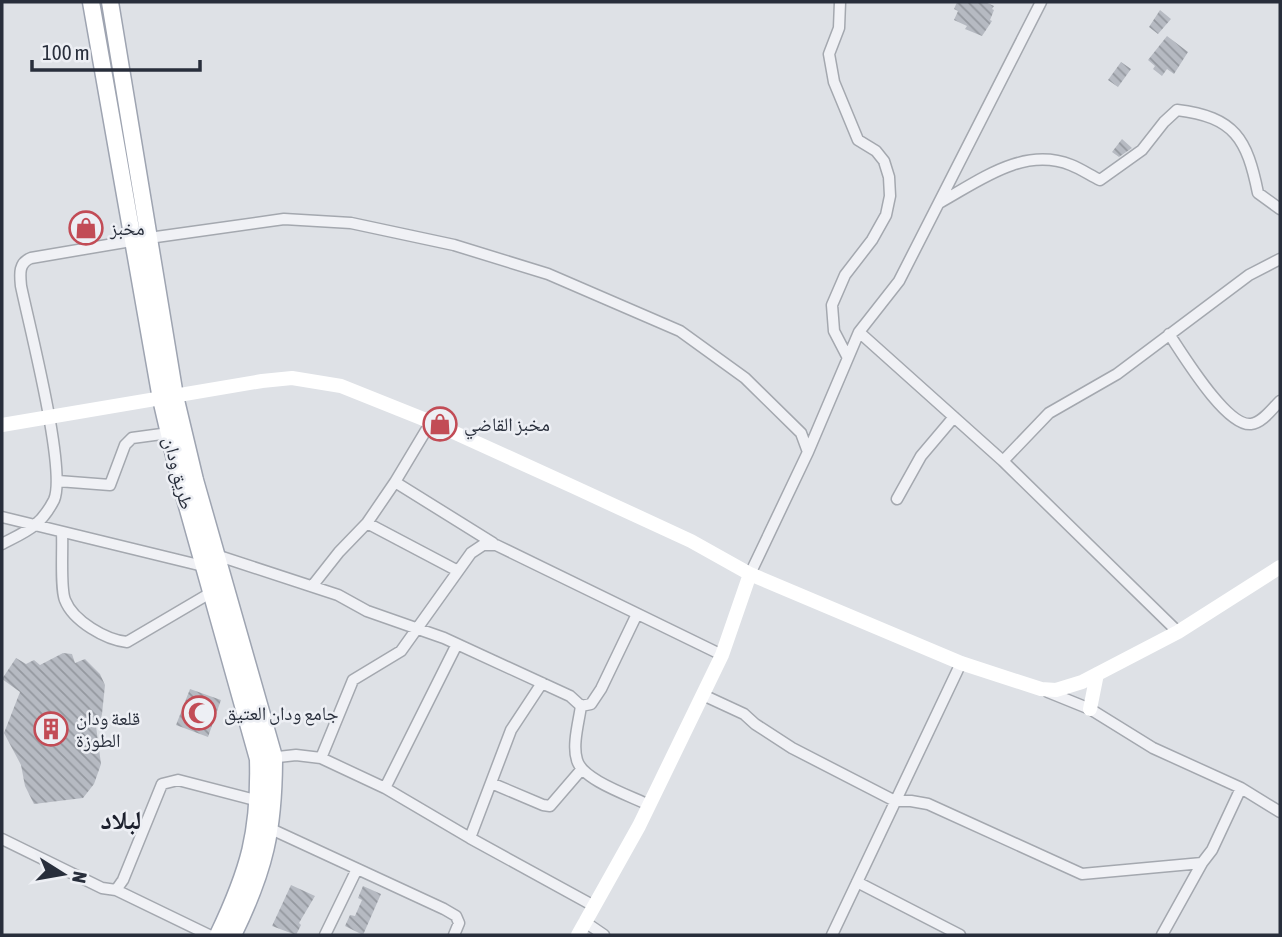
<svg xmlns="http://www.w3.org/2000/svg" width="1282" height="937" font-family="'Asap Condensed','Noto Naskh Arabic',sans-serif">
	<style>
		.building { fill: url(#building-back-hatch) }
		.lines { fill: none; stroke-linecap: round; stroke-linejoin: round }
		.street-casing { stroke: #a4a8af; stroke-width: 13 }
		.primary-casing { stroke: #9ea4b1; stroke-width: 19 }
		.street { stroke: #f0f1f5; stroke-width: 10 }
		.secondary { stroke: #fff; stroke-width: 14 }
		.primary { stroke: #fff; stroke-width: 16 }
		.labels { text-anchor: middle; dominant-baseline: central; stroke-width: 5; stroke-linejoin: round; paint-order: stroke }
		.poi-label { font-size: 19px; fill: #282e3b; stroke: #edeff4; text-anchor: start }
		.street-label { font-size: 19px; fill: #282e3b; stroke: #edeff4 }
		.district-label { font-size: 26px; font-weight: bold; fill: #1b1f2c; stroke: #edeff4 }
	</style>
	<defs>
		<pattern id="building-back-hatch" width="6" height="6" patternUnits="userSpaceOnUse" patternTransform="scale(1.75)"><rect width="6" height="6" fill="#b6bac2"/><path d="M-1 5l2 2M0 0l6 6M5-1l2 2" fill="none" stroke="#94989f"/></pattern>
	</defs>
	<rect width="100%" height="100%" fill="#dee1e6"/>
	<path class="building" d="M957,2H985L994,6L992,9L994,10L990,20L992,21L982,36L965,29L967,26L954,20L958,11L954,9Z
		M1160,10L1171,19L1158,34L1149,27Z
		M1167,36L1188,52L1174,74L1167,69L1162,76L1153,69L1155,66L1148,60Z
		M1121,62L1131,69L1118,87L1108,80Z
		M1122,139L1132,148L1119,157L1112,152Z
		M63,653L72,654L75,663L85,659L100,674L105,685L102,714L100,722L96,726L101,764L94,784L83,798L34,804L25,786L21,765L4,733L20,692L2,679L16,658L26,664L34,660L40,665Z
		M190,689L221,700L208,737L176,725Z
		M291,885L315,896L299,923L301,925L296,935L272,926Z
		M363,886L381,894L363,935L345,926L350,915L355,916L362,900L358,898Z"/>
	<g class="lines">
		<defs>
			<path id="street" d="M840,2L839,28L829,54L834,82L858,140L876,151L884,161L889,177L890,196L886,215L872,240L845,275L832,305L834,331L848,358
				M939,203C979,181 1023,146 1071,165C1081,169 1090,175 1100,180L1142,150L1164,122L1177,110C1235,117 1247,139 1258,193L1280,209
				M859,332L1003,461L1178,632
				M1169,334C1182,353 1226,427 1251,424C1262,423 1272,409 1280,401
				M1003,461L1049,413L1117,374L1249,275L1280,259
				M58,481L110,485L125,445L132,438L169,433
				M395,482L493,543
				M897,499L921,456L954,417
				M2,517L203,566
				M367,523L458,571
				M62,533C63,548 60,588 65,600C73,621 106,640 127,642L212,592
				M2,544C27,531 40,527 54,500C67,471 29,325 21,286C20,275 18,263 31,258L149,238L284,219L351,223L454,245L548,274L680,331L745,378L801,433L808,452
				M216,555L338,595L367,611L444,638L570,696L581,706C579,721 572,745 577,760C582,780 631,796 649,805
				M750,574L808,452L859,332L899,281L1041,2
				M313,585L339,552L367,523L395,482L431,422
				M1048,692L1090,709L1153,748L1241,788L1280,812
				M703,695L744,714L755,724L792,748L895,801H911L928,804L1082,874L1202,863L1212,850L1241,788
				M581,706L591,704L601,689L637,614
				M269,758L296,755L321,758L385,788L470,838L594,906
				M321,758L353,680L401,651L471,553L483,545H496L722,655
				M491,783L543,805L550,806L581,770
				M385,788L457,644
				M271,829L444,909L456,916L459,923L454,935
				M470,838L511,730L542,683
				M2,839L102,888L116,890L123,880L162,784L178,780L259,801
				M857,882L960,935
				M116,890L209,935
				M585,922L604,935
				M325,935L357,869
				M832,935L961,663
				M1162,935L1202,863"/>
			<path id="primary" d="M91,2L161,399L180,481L258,759C260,832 249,870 218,935
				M110,2L175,396L195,480L274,757C274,830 265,870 233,935"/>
		</defs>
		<use href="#street" class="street-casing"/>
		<use href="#primary" class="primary-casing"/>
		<use href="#street" class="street"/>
		<path class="secondary" d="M2,425L262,381L292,378L341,386L431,422L574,487L691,541L750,574L961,663L1041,689L1056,690L1082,682L1178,632L1280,567
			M1090,709L1097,674
			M578,935L639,826L722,655L750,574"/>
		<use href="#primary" class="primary"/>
	</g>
	<defs>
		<symbol id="shop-ring" viewBox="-11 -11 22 22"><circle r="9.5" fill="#edeff4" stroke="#c24c56" stroke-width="1.5"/><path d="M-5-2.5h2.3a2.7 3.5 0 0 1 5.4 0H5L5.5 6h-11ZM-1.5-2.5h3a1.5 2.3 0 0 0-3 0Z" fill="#c24c56"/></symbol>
		<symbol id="mosque-ring" viewBox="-11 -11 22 22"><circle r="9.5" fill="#edeff4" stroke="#c24c56" stroke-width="1.5"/><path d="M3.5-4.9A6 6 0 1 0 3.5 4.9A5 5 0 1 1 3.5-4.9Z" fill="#c24c56"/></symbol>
		<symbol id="building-ring" viewBox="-11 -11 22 22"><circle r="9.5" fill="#edeff4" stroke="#c24c56" stroke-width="1.5"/><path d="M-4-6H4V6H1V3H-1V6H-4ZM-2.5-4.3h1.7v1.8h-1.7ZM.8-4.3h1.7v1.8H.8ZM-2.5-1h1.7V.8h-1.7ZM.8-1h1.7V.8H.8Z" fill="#c24c56"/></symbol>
	</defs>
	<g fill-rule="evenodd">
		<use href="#shop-ring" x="67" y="209" width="38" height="38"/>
		<use href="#shop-ring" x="421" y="405" width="38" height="38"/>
		<use href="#mosque-ring" x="180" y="694" width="38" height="38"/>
		<use href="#building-ring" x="32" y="710" width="38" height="38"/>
	</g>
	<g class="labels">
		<g class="poi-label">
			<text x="110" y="228">مخبز</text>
			<text x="464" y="424">مخبز القاضي</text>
			<text x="224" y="713">جامع ودان العتيق</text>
			<text x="76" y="718">قلعة ودان<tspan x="76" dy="22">الطوزة</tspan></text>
		</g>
		<g class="street-label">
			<text transform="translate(179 473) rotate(76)">طريق ودان</text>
		</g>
		<g class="district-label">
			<text x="121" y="820">لبلاد</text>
		</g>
	</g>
	<rect width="1282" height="937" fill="none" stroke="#282e3b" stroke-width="7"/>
	<g transform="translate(63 874) rotate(101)" stroke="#edeff4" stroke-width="5" paint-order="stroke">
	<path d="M0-5L12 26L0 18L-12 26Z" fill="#282e3b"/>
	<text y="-10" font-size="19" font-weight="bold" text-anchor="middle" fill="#282e3b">N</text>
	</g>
	<path d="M32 60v10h168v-10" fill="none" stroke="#282e3b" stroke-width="3.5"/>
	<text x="42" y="60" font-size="21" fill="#282e3b" stroke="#edeff4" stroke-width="5" paint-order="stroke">100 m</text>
</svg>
